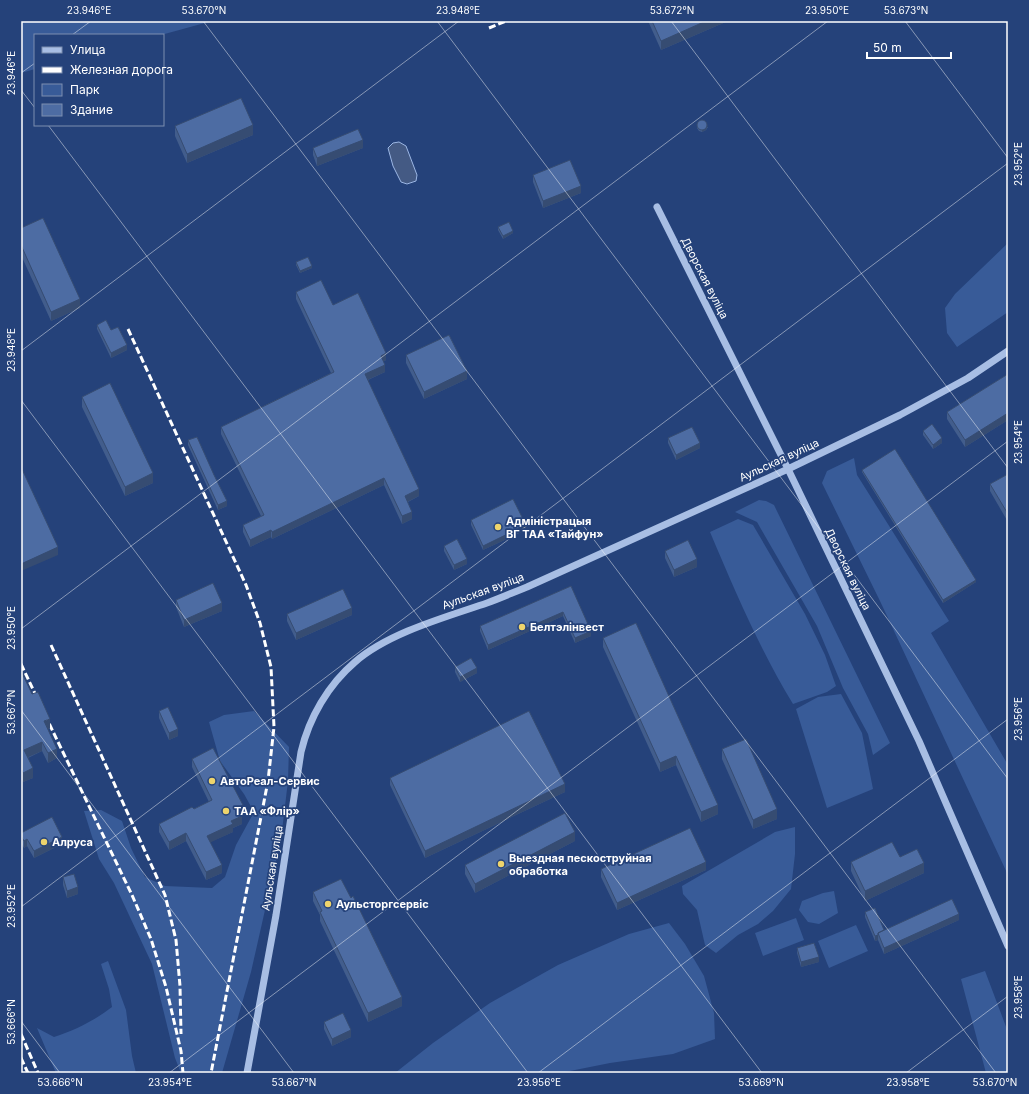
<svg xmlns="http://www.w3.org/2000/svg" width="1029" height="1094" font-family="Inter,sans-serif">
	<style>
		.green { fill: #385b98 }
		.water { fill: #445a84; stroke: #9cb7e5 }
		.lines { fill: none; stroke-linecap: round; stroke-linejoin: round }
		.minor { stroke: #a8bee4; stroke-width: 7 }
		.rail { stroke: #fff; stroke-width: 3; stroke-dasharray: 7 3; stroke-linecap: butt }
		.wall { fill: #425d8c }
		.shaded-wall { fill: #364c72 }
		.building { fill: #4d6ca3; stroke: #364c72 }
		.ticks { fill: none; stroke: #fff; stroke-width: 1; stroke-opacity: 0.45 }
		.poi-dot { fill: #eed46c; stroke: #25427a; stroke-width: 1.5 }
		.labels { text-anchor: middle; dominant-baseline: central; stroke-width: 3.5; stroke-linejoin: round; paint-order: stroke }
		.street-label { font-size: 11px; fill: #fff; stroke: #25427a }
		.poi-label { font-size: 11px; font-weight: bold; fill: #fff; stroke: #25427a; text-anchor: start }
		.neatline { fill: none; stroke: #fff; stroke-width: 1.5 }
		.ticks-label { font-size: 10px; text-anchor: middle; fill: #fff }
	</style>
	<rect width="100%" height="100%" fill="#25427a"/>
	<path class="green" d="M21,21H212L161,35H35V69L21,73Z
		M1008,243V312L957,347L947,333L945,308L955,294Z
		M854,458L857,475L949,621L931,633L1008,765V875L880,601L822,483L827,471Z
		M759,500L766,501L774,505L890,743L873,755L868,734L843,688L817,626L757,522L735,512Z
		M738,519L753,525L805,614L825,655L836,686L827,692L793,704C760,650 735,591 710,532Z
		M841,694L862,733L873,789L827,808L796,709L818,697Z
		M254,711L289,747L288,781L281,839L251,972L222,1073H181L175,1058L152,964L129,915L114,883L99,859L84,811L101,810L122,821L131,848L145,877L165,886L212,888L225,877L236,845L254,812L244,794L220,761L209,722L224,715Z
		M795,827V854L791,889L773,911L758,924L738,935L716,953L705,945L697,910L683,894L682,886L775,832Z
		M834,891L838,913L819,924L808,922L799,910L802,901L823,893Z
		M796,918L804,940L763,956L755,933Z
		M669,923L685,944L704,976L714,1013L715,1039L673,1054L610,1063L560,1073H395L433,1043L490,1003L558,965L629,934Z
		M856,925L868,951L829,968L818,941Z
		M108,961L126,1010L132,1056L136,1073H56L37,1028L54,1037C75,1030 94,1021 112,1007L109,989L101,964Z
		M985,971L1008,1032V1073H986L961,979Z"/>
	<path class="water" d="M399,142L406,146L417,175L416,181L407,184L401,182L393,166L388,148L393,143Z"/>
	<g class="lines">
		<path class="minor" d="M657,207L788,469L919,741L1008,946
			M247,1073L276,915L301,752C309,718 328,685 355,662C388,633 446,617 487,603C501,598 514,592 527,587L788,469L900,415L968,378L1008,351"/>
		<path class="rail" d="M489,28L506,21
			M128,329L246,585L260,623L271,667L274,727L268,781L211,1073
			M51,645L165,895L176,940L180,986L181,1034
			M21,664L39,702
			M45,715L132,895L151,939L166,987L181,1051L183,1073
			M21,1034L38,1073
			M21,1058L28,1073"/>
	</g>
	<path class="wall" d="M648,21H728L661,50Z
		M697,125L708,127L706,130L702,132L699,131L697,128Z
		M175,126L253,135L187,163L175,136Z
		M313,148H363L317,166L313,155Z
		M533,175L581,193L543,208L533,182Z
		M498,227L513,233L503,239L498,230Z
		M21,228L80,308L51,321L21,255Z
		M296,262L312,268L300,273L296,265Z
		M296,292L333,305L386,360L383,362L385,372L368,380L419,496L408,502L412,519L402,524L384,485L272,539L271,537L250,547L243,532V525L261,516L221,434V427L331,373L296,299Z
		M97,325L127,350L111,358L97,329Z
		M406,355L467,379L424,399L406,363Z
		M1008,374V420L965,447L947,419V412Z
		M82,397L153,483L125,496L82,407Z
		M923,431L942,443L933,449L923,435Z
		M668,438L700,448L676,460L668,443Z
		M188,440L227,506L218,510L188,445Z
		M862,470L976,582L943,603L862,472Z
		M1008,474V522L990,491V484Z
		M471,520L526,530L483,550L471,525Z
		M444,546L467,564L454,570L444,551Z
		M665,551L697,567L674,577L665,558Z
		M571,586L591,636L575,643L563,616L488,650L480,631V626Z
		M176,600L222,611L184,627L176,607Z
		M287,614L352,615L296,640L287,621Z
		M603,638L718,814L701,822L676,765L660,772L603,647Z
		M455,667L477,673L460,682L455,672Z
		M21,671L32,694L50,728L48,729L57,758L48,763L42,751L28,758L33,778L23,782L21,778Z
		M159,711L178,736L169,740L159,718Z
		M722,749L777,819L753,829L722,759Z
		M192,759L243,813L241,814L242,824L233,828V832L210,842L222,873L206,880L186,841L169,850L159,832V824L209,802L192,767Z
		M390,778L565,792L425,858L390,785Z
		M21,833L62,844L34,858L27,846L24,848L21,843Z
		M575,841L475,893L465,874V865Z
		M900,857L924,873L865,901L851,871V862Z
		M601,869L706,870L617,910L601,877Z
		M63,877L78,894L67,898L63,885Z
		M313,892L402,1006L368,1022L320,921V915L313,901Z
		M865,912L884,930L959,920L884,954L878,940L875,941L865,917Z
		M797,948L819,962L801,967L797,953Z
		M324,1022L351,1037L332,1046L324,1029Z"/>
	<path class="shaded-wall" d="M706,21H728L661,50V41Z
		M253,125V135L187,163V154Z
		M708,125L706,130L702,132V130Z
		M363,140V148L317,166V158Z
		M581,186V193L543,208V201Z
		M513,231V233L503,239V236Z
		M312,266V268L300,273V271Z
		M80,299V308L51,321V312Z
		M127,345V350L111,358V353Z
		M386,353V360L381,363V356Z
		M385,365V372L365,381V374Z
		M467,371V379L424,399V392Z
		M1008,413V420L965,447V440Z
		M942,438V443L933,449V445Z
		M700,443V448L676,460V455Z
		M153,473V483L125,496V487Z
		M384,478V485L272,539V532Z
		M419,489V496L405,503V496Z
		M227,501V506L218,510V505Z
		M412,512V519L402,524V516Z
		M526,525V530L483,550V546Z
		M271,530V537L250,547V540Z
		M58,547V555L21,571V564Z
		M467,559V564L454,570V565Z
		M697,559V567L674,577V570Z
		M976,580V582L943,603V600Z
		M222,603V611L184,627V620Z
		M352,608V615L296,640V633Z
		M563,612V616L488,650V645Z
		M591,631V636L575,643V638Z
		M477,668V673L460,682V677Z
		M50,719V728L44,731V721Z
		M178,729V736L169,740V733Z
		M42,742V751L24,759V750Z
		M57,749V758L48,763V753Z
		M676,756V765L660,772V763Z
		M33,768V778L23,782V773Z
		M565,784V792L425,858V851Z
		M243,805V813L238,816V808Z
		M718,805V814L701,822V812Z
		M777,809V819L753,829V820Z
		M242,816V824L233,828V832L207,844V836L231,821Z
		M575,832V841L475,893V884Z
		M186,833V841L169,850V842Z
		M62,837V844L34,858V851Z
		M27,839V846L24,848V841Z
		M706,862V870L617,910V903Z
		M924,863V873L865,901V891Z
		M222,865V873L206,880V872Z
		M78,887V894L67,898V891Z
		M959,914V920L884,954V948Z
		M878,935V940L875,941V936Z
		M819,957V962L801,967V962Z
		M402,997V1006L368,1022V1013Z
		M351,1030V1037L332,1046V1039Z"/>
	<path class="building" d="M652,21H706L661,41Z
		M241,98L253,125L187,154L175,126Z
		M697 125a5 5 0 1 1 10 0a5 5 0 1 1-10 0Z
		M358,129L363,140L317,158L313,148Z
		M570,160L581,186L543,201L533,175Z
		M43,218L80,299L51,312L21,245V228Z
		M509,222L513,231L503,236L498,227Z
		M308,257L312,266L300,271L296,262Z
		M321,280L333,305L358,293L386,353L381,356L385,365L365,374L419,489L405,496L412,512L402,516L384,478L272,532L271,530L250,540L243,525L264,515L221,427L334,372L296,292Z
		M106,320L111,330L118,327L127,345L111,353L97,325Z
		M449,335L467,371L424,392L406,355Z
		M1008,374V413L965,440L947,412Z
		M110,383L153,473L125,487L82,397Z
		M932,424L942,438L933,445L923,431Z
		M692,427L700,443L676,455L668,438Z
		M197,437L214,475L227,501L218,505L188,440Z
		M895,449L976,580L943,600L862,470Z
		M21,467L58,547L21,564Z
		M1008,474V514L990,484Z
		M513,499L526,525L483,546L471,520Z
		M457,539L467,559L454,565L444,546Z
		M688,540L697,559L674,570L665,551Z
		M213,583L222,603L184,620L176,600Z
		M571,586L591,631L575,638L563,612L488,645L480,626Z
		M343,589L352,608L296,633L287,614Z
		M636,623L718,805L701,812L676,756L660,763L603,638Z
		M471,658L477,668L460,677L455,667Z
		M21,671L32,694L38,692L50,719L44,721L57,749L48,753L42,742L24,750L33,768L23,773L21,768Z
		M168,707L178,729L169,733L159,711Z
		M529,711L565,784L425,851L390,778Z
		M746,739L777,809L753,820L722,749Z
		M213,748L243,805L238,808L242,816L231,821L233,824L207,836L222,865L206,872L186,833L169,842L159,824L192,807L194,809L212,800L192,759Z
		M565,813L575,832L475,884L465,865Z
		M52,817L62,837L34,851L27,839L24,841L21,836V833Z
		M690,828L706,862L617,903L601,869Z
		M892,842L900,857L917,849L924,863L865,891L851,862Z
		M74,874L78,887L67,891L63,877Z
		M341,879L351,898L353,896L402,997L368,1013L320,912L322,911L313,892Z
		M952,899L959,914L884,948L878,933Z
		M875,908L884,930L878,933V935L875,936L865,912Z
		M814,943L819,957L801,962L797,948Z
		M343,1013L351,1030L332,1039L324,1022Z"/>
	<path class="ticks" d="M203,21L996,1073M437,21L1008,779M671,21L1008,468M905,21L1008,158M72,35L91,21M21,73L35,63M21,90L35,108M48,125L762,1073M21,351L459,21M21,400L528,1073M21,629L828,21M21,710L294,1073M21,907L1008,163M21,1021L60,1073M169,1073L1008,441M538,1073L1008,719M906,1073L1008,996"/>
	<g class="poi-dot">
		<circle cx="498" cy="527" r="4"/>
		<circle cx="522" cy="627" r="4"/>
		<circle cx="212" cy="781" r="4"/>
		<circle cx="226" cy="811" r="4"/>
		<circle cx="44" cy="842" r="4"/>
		<circle cx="501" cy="864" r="4"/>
		<circle cx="328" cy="904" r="4"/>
	</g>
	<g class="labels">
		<g class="street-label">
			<text transform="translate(705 278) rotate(63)">Дворская вуліца</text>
			<text transform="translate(779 460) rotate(-25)">Аульская вуліца</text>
			<text transform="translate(848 569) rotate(64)">Дворская вуліца</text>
			<text transform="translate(483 591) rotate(-20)">Аульская вуліца</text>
			<text transform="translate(272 868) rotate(-81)">Аульская вуліца</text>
		</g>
		<g class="poi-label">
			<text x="506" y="521">Адміністрацыя<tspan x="506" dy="13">ВГ ТАА «Тайфун»</tspan></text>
			<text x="530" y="627">Белтэлінвест</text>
			<text x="220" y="781">АвтоРеал-Сервис</text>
			<text x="234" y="811">ТАА «Флір»</text>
			<text x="52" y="842">Алруса</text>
			<text x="509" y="858">Выездная пескоструйная<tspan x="509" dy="13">обработка</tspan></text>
			<text x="336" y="904">Аульсторгсервіс</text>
		</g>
	</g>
	<rect width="1029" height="1094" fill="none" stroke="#25427a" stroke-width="44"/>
	<rect x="34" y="34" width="130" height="92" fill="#25427a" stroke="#7c8eaf"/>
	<rect x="42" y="47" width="20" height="6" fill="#a8bee4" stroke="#7c8eaf"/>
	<text x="70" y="54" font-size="12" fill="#ffffff">Улица</text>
	<rect x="42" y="67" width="20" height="6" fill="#ffffff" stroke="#7c8eaf"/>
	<text x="70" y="74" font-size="12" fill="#ffffff">Железная дорога</text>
	<rect x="42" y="84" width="20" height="12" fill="#385b98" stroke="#7c8eaf"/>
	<text x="70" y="94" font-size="12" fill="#ffffff">Парк</text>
	<rect x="42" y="104" width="20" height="12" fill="#4d6ca3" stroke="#7c8eaf"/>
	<text x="70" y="114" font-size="12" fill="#ffffff">Здание</text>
	<path d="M867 52v6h84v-6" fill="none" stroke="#ffffff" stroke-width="2"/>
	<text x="873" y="52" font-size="12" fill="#ffffff" stroke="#25427a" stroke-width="3" paint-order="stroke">50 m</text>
	<rect x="22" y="22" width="985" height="1050" class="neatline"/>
	<g class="ticks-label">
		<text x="89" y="14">23.946°E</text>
		<text x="204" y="14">53.670°N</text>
		<text x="458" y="14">23.948°E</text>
		<text x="672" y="14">53.672°N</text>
		<text x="827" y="14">23.950°E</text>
		<text x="906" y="14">53.673°N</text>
		<text transform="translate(11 73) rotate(-90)" y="4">23.946°E</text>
		<text transform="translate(1018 164) rotate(-90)" y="4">23.952°E</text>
		<text transform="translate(11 350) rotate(-90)" y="4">23.948°E</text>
		<text transform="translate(1018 442) rotate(-90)" y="4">23.954°E</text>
		<text transform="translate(11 628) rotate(-90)" y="4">23.950°E</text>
		<text transform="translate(11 712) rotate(-90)" y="4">53.667°N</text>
		<text transform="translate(1018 719) rotate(-90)" y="4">23.956°E</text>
		<text transform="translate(11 906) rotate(-90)" y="4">23.952°E</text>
		<text transform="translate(1018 997) rotate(-90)" y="4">23.958°E</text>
		<text transform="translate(11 1022) rotate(-90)" y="4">53.666°N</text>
		<text x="60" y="1086">53.666°N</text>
		<text x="170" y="1086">23.954°E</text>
		<text x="294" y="1086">53.667°N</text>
		<text x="539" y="1086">23.956°E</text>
		<text x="761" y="1086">53.669°N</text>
		<text x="908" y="1086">23.958°E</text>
		<text x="995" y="1086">53.670°N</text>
	</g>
</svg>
